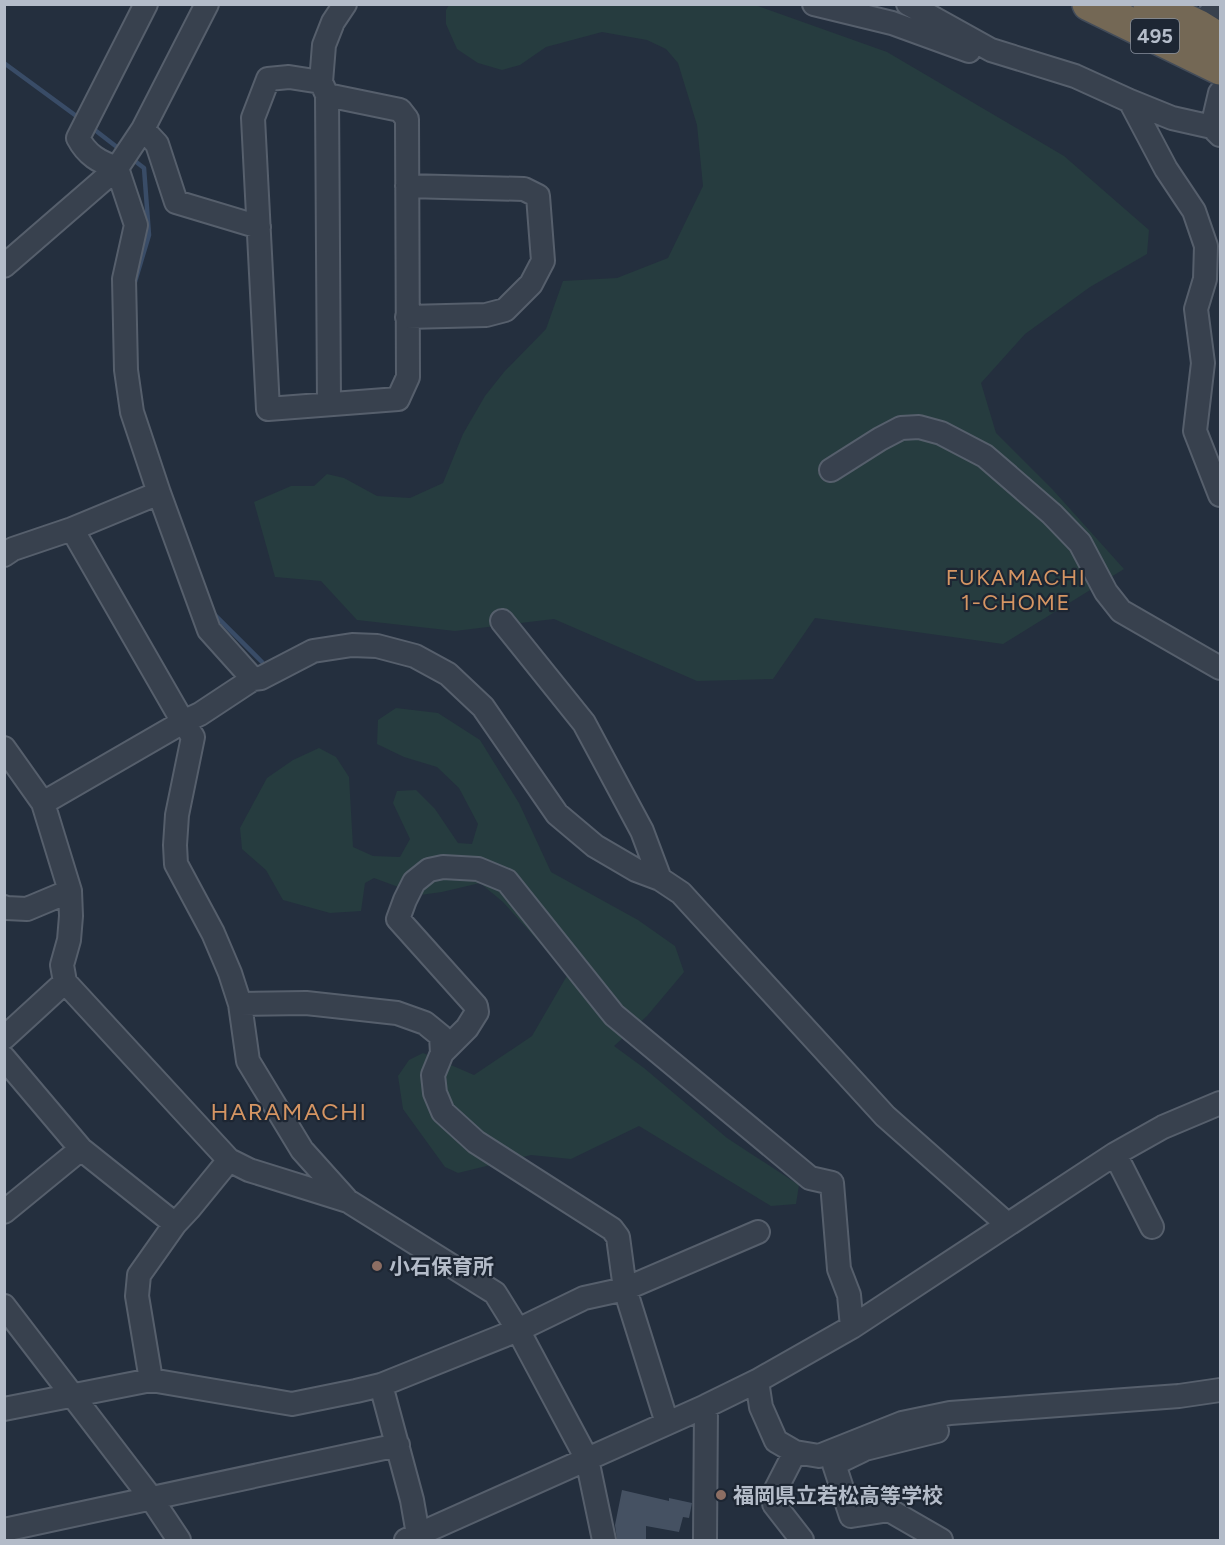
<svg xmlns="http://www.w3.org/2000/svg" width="1225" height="1545" font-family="Figtree,'Noto Sans JP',sans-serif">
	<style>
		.green { fill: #263c3f }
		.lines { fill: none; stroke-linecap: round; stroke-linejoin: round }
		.stream { stroke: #394c67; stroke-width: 4.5 }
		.building { fill: #455162 }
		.minor-casing { stroke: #565f6c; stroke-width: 26 }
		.highway-casing { stroke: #434c59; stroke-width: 36 }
		.minor { stroke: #38414e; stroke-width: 22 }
		.highway { stroke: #746855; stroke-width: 33 }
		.education-dot { fill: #8d6e63; stroke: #1d2633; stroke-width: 2 }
		.labels { text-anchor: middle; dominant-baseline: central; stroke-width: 4.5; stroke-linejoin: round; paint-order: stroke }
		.shield { fill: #1d2633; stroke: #878f9c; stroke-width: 1.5 }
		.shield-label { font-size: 20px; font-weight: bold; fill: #b4bcc9 }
		.poi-label { font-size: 21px; font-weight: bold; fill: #b4bcc9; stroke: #1d2633; text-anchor: start }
		.neighbourhood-label { font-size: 22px; letter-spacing: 1.5px; fill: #d59563; stroke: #1d2633 }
		.quarter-label { font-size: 24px; letter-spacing: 1.5px; fill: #d59563; stroke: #1d2633 }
	</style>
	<rect width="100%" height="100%" fill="#242f3e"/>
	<path class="green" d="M449,5H755L887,52L1064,156L1149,230L1147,254L1090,287L1025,334L981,383L996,433L1053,490L1124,569L1003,644L815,618L773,679L697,681L554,619L455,631L357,620L321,581L275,577L254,502L291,486H314L327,474L344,478L377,496L410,498L443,483L463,434L485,396L504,372L546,329L563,281L617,278L668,258L703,186L697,125L678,63L666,49L647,40L602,32L546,47L520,65L502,70L478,63L457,49L446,24V10Z
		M396,708L438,713L480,740L519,803L551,872L638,920L675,946L684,972L647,1016L614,1046L644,1068L727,1138L799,1185L796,1204L771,1206L639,1126L571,1159L531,1155L458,1173L445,1167L403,1109L398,1076L409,1060L423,1053L474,1075L532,1036L568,974L503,902L480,883L442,892L420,895L374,878L365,883L361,911L330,913L283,900L266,870L242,849L240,828L267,778L293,760L319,748L336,757L349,777L353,847L373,856L400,857L410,839L393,803L397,791L416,790L435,809L458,843L472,844L478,824L459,788L437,767L404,757L377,744L378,720Z"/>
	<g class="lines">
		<path class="stream" d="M4,63L79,118
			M91,127L122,151
			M131,158L144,168L149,235L134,285
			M215,615L262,662"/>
	</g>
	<path class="building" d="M622,1490L669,1501V1498L692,1503L689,1518L683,1517L679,1532L646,1526V1540H617L615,1525Z"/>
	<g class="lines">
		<defs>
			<path id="minor" d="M814,4L892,23L969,51
				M908,4L991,50L1075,76L1130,101L1166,169L1194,211L1206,246L1205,279L1196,309L1203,363L1195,431L1220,495
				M1193,39L1199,27L1218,4
				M321,82L289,77L268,79L253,118L268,409L398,399L408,377L407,119L400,110L327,95
				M1220,93L1212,127L1220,135
				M1130,101L1172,118L1212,127
				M143,129L157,144L176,202L259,227
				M117,168L136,225L124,279L126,370L132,412L159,493L209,630L253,679
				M117,168C99,162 87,155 78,138L146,4
				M407,186L524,189L538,196L543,261L531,284L505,310L486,315L407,317
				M4,266L117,168L143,129L207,4
				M329,404L327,95L321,82L324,45L333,22L345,4
				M831,470L880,439L901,428L919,427L941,433L985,456L1052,514L1080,543L1106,592L1121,611L1220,668
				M72,529L183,722L193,737L177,815L175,845L176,864L213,933L230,973L240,1004L248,1061L302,1150L346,1199
				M4,555L13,549L72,529L159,493
				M502,621L584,723L642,831L660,879
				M4,748L43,803L70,891L71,916L69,940L62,965L65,982L229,1160L249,1170L348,1201L495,1293L518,1330L587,1459L604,1540
				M43,803L183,722L200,714L253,679L261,678L313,651L352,645L377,646L415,656L448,674L483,707L557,814L595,846L636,870L660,879L681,893L885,1116L1007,1224
				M4,907L6,908L27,909L70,891
				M240,1004L306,1003L397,1013L425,1023L441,1036L442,1053
				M4,1038L65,982
				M4,1058L81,1149L175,1224
				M1115,1154L1152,1227
				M4,1212L81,1149
				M4,1306L151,1498L179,1540
				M151,1380L137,1296L139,1275L175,1224L189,1209L229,1160
				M757,1381L761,1407L776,1441L795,1452L819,1456L902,1423L950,1413L1179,1396L1220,1390
				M381,1385L412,1500L419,1540
				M4,1409L151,1380L292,1404L356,1391L381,1385L518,1330L584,1298L625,1289L758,1232
				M667,1423L625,1289L618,1237L612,1229L476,1142L443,1112L435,1093L433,1075L442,1053L467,1028L477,1012L476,1006L398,919L405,900L414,882L429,870L443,867L478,869L507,881L614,1015L810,1178L832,1183L839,1269L849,1295L852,1327
				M937,1431L865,1449L834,1464L851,1516L889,1510L941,1540
				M795,1452L775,1491L774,1504L802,1540
				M4,1530L398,1445
				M406,1540L706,1406L757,1381L852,1327L1115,1154L1163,1127L1220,1103
				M705,1540L706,1406"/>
			<path id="highway" d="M1089,4L1220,68
				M1150,4L1199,27L1220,40"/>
		</defs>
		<use href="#minor" class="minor-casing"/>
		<use href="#highway" class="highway-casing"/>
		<use href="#minor" class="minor"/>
		<use href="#highway" class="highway"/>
	</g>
	<g class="education-dot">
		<circle cx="377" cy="1266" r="6"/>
		<circle cx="721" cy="1495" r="6"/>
	</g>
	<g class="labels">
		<rect class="shield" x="1131" y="19" width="48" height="34" rx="4.5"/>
		<g class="shield-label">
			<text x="1155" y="36">495</text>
		</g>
		<g class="poi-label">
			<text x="389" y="1266">小石保育所</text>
			<text x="733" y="1495">福岡県立若松高等学校</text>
		</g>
		<g class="neighbourhood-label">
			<text x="1016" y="577">FUKAMACHI<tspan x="1016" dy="25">1-CHOME</tspan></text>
		</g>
		<g class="quarter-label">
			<text x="289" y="1111">HARAMACHI</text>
		</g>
	</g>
	<rect width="1225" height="1545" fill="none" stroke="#b4bcc9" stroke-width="12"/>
</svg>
